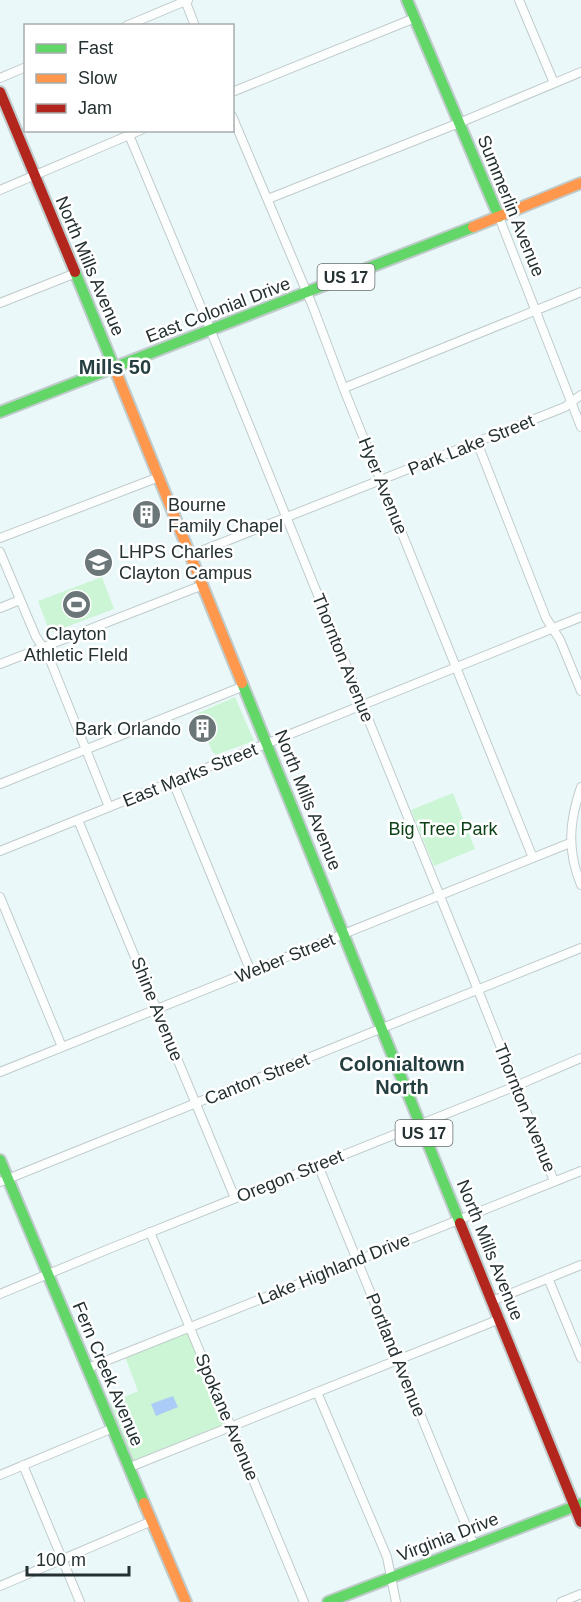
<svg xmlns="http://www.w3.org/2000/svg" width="581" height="1602" font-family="Arial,sans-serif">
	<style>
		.green { fill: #cbf5d4 }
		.water { fill: #abccf6 }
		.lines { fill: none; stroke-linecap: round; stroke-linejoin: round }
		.street-casing { stroke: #c0cbcc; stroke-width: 10 }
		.fast-casing { stroke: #c0cbcc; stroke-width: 14 }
		.slow-casing { stroke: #c0cbcc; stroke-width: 14 }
		.jam-casing { stroke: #c0cbcc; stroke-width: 14 }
		.street { stroke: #fcfefe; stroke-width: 8 }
		.fast { stroke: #63d668; stroke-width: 10 }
		.slow { stroke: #ff974d; stroke-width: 10 }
		.jam { stroke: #b3261e; stroke-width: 10 }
		.labels { text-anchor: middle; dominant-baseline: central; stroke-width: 5; stroke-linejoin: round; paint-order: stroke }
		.shield { fill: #fff; stroke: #666e6f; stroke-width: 1.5 }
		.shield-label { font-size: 16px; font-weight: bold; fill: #243031 }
		.street-label { font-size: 18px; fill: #243031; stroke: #fff }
		.poi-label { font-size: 18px; fill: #243031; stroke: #fff; text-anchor: start }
		.park-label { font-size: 18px; fill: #0d4217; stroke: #fff }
		.neighbourhood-label { font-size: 20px; font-weight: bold; fill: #253f41; stroke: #fff }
	</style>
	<rect width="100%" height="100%" fill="#ebf8f9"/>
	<path class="green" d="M102,577L114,609L50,633L38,601Z
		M235,697L254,741L215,755V753H213L196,714Z
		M453,793L475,849L434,866L411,810Z
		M190,1327L232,1426L130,1467L104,1406L138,1391L124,1354Z"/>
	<path class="water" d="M173,1396L178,1407L156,1416L151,1404Z"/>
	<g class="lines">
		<defs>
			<path id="street" d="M185,0L195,26
				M519,0L554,83
				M126,26L188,0
				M0,78L26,67
				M232,92L415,18
				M232,116L313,307L345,392L533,858
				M129,135L206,319L478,990L554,1181
				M0,190L141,130
				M268,199L459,123L581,72
				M499,217L581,427
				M0,303L76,273
				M344,388L581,292
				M477,442L546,618L560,640L581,691
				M0,538L159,477
				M0,552L36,637L48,655L109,807
				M191,555L565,407L581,395
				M0,608L20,600
				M0,664L203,585
				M173,782L251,972
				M0,784L244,686
				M581,787C569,822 567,850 581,885
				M78,820L235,1198
				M0,851L581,617
				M0,897L62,1047
				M0,1072L570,843
				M318,1165L474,1545
				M0,1182L581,948
				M150,1232L304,1602
				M548,1278L581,1358
				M0,1294L111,1248L516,1086L581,1058
				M492,1301L581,1265
				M88,1368L581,1171
				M317,1392L387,1557L396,1602
				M23,1465L80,1602
				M130,1467L500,1319
				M0,1475L113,1428
				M0,1586L152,1521
				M561,1602L581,1594"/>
			<path id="fast" d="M407,0L499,217
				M75,272L114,367
				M0,412L473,227
				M242,683L460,1223
				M0,1160L144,1503
				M328,1602L581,1504"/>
			<path id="slow" d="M473,227L581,183
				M114,367L242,683
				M144,1503L186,1602"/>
			<path id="jam" d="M0,92L75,272
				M460,1223L581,1522"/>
		</defs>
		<use href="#street" class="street-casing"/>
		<use href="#fast" class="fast-casing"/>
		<use href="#slow" class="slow-casing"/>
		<use href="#jam" class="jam-casing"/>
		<use href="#street" class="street"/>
		<use href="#fast" class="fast"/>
		<use href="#slow" class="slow"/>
		<use href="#jam" class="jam"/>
	</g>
	<defs>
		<symbol id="building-disc" viewBox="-11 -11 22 22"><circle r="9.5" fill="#6a7677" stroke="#fff"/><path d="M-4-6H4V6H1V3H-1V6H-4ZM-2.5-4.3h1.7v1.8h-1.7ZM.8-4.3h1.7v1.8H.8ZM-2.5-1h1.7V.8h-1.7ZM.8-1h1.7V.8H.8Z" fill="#fff"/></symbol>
		<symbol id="school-disc" viewBox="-11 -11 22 22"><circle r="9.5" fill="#6a7677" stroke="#fff"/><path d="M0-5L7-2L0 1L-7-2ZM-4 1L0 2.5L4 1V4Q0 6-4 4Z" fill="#fff"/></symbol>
		<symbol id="stadium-disc" viewBox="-11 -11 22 22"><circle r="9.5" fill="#6a7677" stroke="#fff"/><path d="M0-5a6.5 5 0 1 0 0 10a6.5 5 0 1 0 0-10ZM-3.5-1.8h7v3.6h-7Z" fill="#fff"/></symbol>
	</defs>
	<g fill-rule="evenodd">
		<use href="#building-disc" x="130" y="498" width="33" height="33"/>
		<use href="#school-disc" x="82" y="546" width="33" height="33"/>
		<use href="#stadium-disc" x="60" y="588" width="33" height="33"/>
		<use href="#building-disc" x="186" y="712" width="33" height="33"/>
	</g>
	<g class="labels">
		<g class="shield">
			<rect x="317.5" y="264" width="57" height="26" rx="4.5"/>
			<rect x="395.5" y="1120" width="57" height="26" rx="4.5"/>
		</g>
		<g class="shield-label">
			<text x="346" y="277">US 17</text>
			<text x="424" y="1133">US 17</text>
		</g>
		<g class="street-label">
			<text transform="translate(511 206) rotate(68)">Summerlin Avenue</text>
			<text transform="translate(90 266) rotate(67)">North Mills Avenue</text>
			<text transform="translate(218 310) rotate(-21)">East Colonial Drive</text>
			<text transform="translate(471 445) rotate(-22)">Park Lake Street</text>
			<text transform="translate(383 486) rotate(68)">Hyer Avenue</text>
			<text transform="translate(343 658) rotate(68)">Thornton Avenue</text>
			<text transform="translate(190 775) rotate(-22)">East Marks Street</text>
			<text transform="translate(308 800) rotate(68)">North Mills Avenue</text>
			<text transform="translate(285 958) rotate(-22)">Weber Street</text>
			<text transform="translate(157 1009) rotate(68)">Shine Avenue</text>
			<text transform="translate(257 1079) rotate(-22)">Canton Street</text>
			<text transform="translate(525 1108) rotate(68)">Thornton Avenue</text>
			<text transform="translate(290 1176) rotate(-22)">Oregon Street</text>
			<text transform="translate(490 1250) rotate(68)">North Mills Avenue</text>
			<text transform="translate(334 1269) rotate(-22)">Lake Highland Drive</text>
			<text transform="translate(396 1355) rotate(68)">Portland Avenue</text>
			<text transform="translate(108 1374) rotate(67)">Fern Creek Avenue</text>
			<text transform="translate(227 1417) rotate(67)">Spokane Avenue</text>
			<text transform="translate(448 1537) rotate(-21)">Virginia Drive</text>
		</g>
		<g class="poi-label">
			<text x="168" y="505">Bourne<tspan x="168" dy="21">Family Chapel</tspan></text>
			<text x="119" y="552">LHPS Charles<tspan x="119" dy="21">Clayton Campus</tspan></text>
			<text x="76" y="634" text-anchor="middle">Clayton<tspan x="76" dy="21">Athletic FIeld</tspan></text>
			<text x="181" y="729" text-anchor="end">Bark Orlando</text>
		</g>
		<g class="park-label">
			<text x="443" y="829">Big Tree Park</text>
		</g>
		<g class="neighbourhood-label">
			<text x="115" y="367">Mills 50</text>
			<text x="402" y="1064">Colonialtown<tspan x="402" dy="23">North</tspan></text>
		</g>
	</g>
	<rect x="24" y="24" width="210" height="108" fill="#ffffff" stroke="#a7acad" stroke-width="1.5"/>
	<rect x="36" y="44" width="30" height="9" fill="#63d668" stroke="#a7acad" stroke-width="1.5"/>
	<text x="78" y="54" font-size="18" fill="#243031">Fast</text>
	<rect x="36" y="74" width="30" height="9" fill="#ff974d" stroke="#a7acad" stroke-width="1.5"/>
	<text x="78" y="84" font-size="18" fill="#243031">Slow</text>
	<rect x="36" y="104" width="30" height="9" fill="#b3261e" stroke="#a7acad" stroke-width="1.5"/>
	<text x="78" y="114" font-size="18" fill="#243031">Jam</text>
	<path d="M27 1566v9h102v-9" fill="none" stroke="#243031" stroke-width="3"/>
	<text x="36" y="1566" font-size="18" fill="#243031" stroke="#ffffff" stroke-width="4.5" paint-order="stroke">100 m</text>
</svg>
